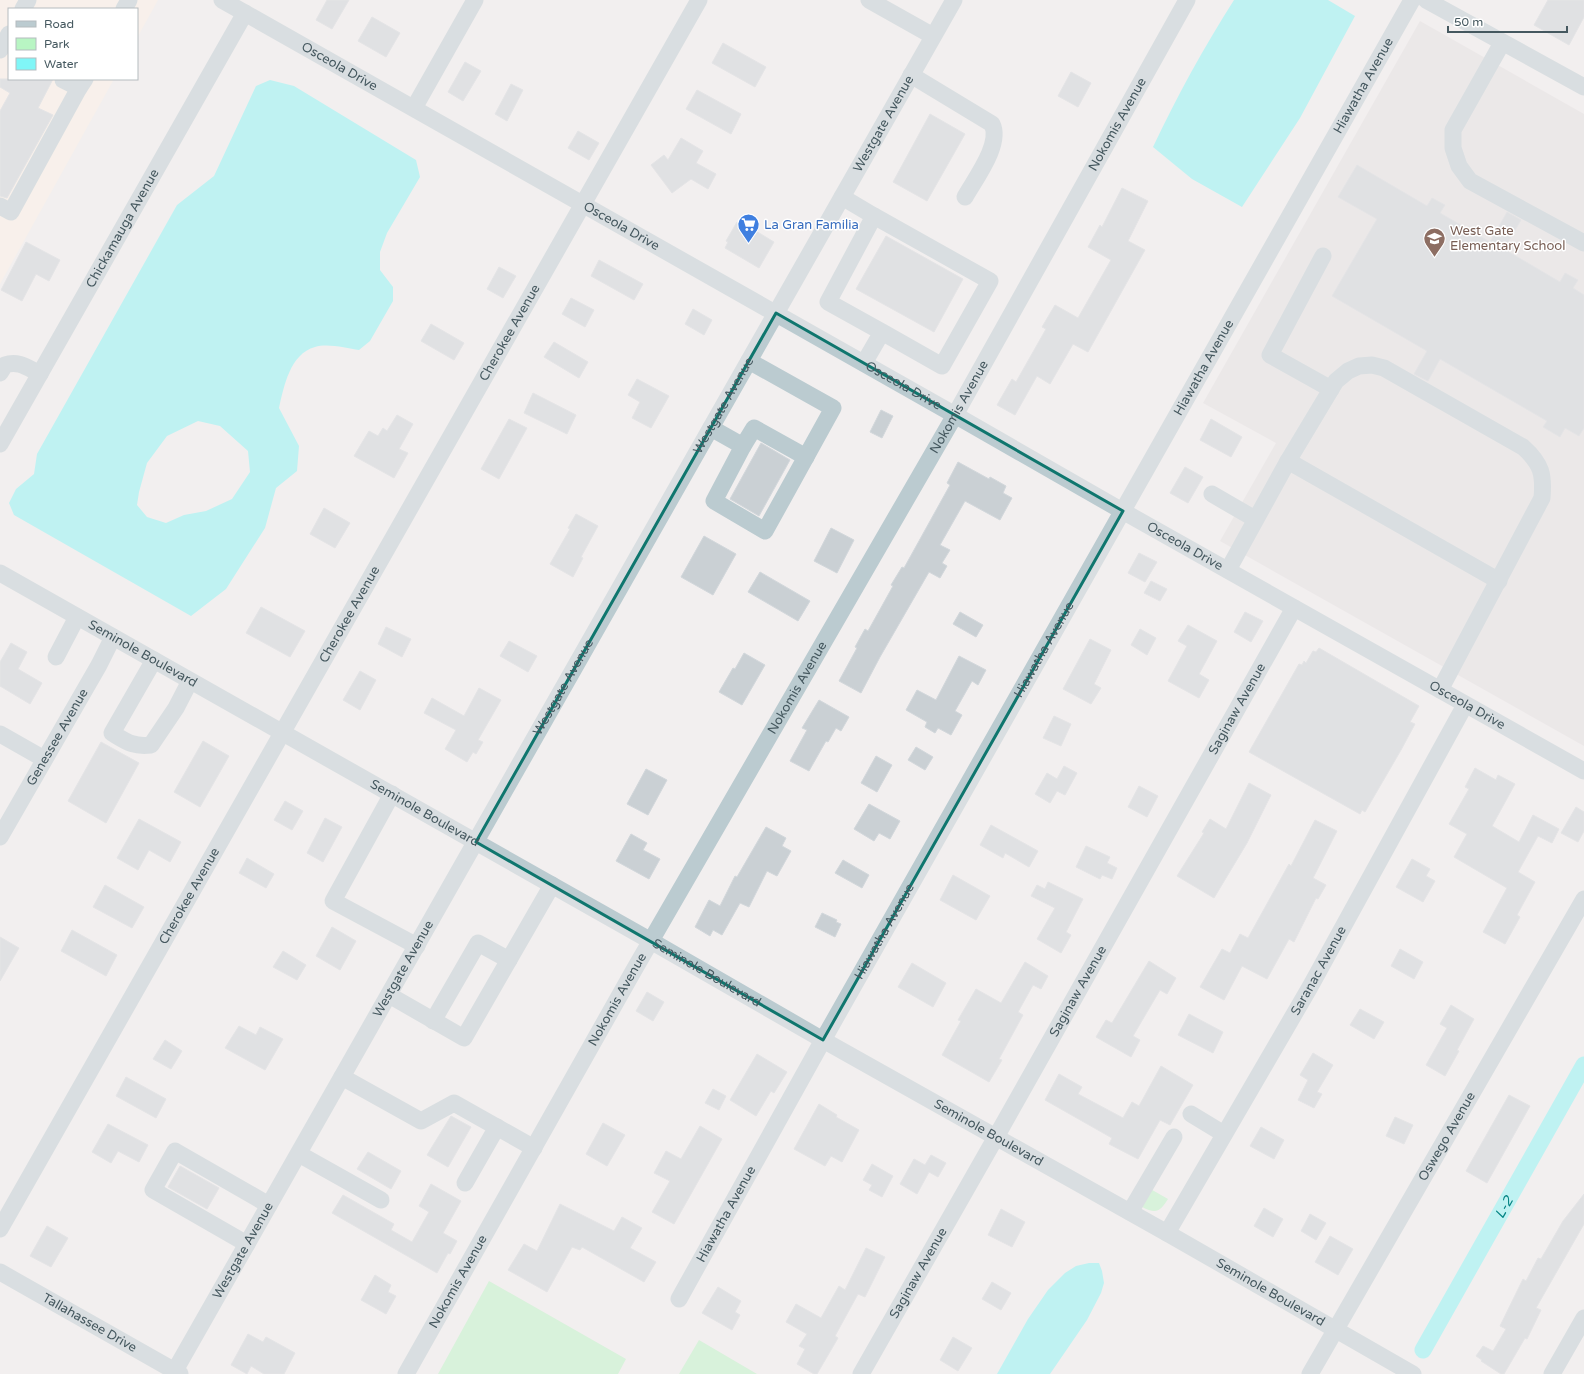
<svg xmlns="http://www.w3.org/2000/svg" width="1584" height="1374" font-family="'Varela Round',sans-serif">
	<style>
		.commercial { fill: #fef2e6 }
		.education { fill: #e3e0e1 }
		.green { fill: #b8f5c3 }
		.water { fill: #80f6f7; fill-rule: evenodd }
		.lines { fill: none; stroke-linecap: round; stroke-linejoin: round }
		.canal { stroke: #80f6f7; stroke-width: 17 }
		.building { fill: #cad0d4; stroke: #d2d7db }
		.minor { stroke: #bbcbd0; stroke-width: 17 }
		.marked { fill: none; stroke: #0f766e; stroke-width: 3; stroke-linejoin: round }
		.labels { text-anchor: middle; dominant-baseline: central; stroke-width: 3; stroke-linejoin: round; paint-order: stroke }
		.street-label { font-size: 13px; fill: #45585f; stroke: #fff }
		.shop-label { font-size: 13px; fill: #366cbe; stroke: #fff; text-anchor: start }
		.education-label { font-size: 13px; fill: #785e54; stroke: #fff; text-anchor: start }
		.water-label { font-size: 14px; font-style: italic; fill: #058484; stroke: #fff }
	</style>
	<rect width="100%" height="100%" fill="#f2efef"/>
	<path class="commercial" d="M0,0H158L137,38V9H9V79H114L0,284Z"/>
	<path class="education" d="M1420,21L1584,114V746L1220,541L1276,443L1203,403Z"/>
	<path class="green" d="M1147,1187L1168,1199C1160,1212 1156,1214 1142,1207Z
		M489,1281L626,1359L618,1374H438Z
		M699,1340L757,1374H679Z"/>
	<path class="water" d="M1234,0H1328L1355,16L1300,118L1242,207L1192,179L1153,147C1177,96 1204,47 1234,0Z
		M270,80L294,86L416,160L420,177L387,233L380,252V270L393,287V301L370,341L359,350C347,348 327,343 315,347C290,354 284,386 279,408L299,446L297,471L276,488L265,528L226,589L191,616L14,515L9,503L16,489L34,474L37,454L177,205L214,176L256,86ZM198,421L220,426L248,451L250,472L232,499L206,511L184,515L166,523L147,517L137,505L139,492L147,463L167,436Z
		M1089,1263H1099L1102,1271L1104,1283L1101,1293L1087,1320L1050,1374H997L1028,1319L1048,1290L1065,1273L1076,1266Z"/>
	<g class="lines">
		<path class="canal" id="s1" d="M1423,1350L1584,1065"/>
	</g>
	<path class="building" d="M327,0H349L332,29L316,20Z
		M1548,0H1584V17L1569,45L1534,25Z
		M372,17L400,33L386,57L358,41Z
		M723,43L766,67L755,87L712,63Z
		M465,62L481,71L463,101L448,92Z
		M1071,72L1091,83L1078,107L1058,96Z
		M0,79H53L38,108L53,115L7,198L0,196V111L10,93L0,87Z
		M511,84L523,90L507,121L495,114Z
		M697,90L741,114L731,134L686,109Z
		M930,114L965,134L927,201L893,182Z
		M578,131L599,143L589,160L568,148Z
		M681,138L703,151L696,163L716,174L708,189L691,179L672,193L651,165L664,155L668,160Z
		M1357,165L1427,206L1432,198L1445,205L1440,213L1490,242L1507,212L1521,220L1504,249L1560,282L1565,273L1578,280L1573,288L1584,295V428L1579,436L1565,428L1560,437L1543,427L1547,421L1440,359L1428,381L1414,374L1427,351L1332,296L1377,219L1338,197Z
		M1122,188L1148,201L1128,241L1145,250L1088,352L1073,344L1050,384L1037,376L1015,415L997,405L1012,379L1016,382L1046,329L1042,327L1055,305L1078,318L1111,260L1088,247L1100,225L1102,227Z
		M737,222L750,230L751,228L774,242L759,268L725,248L728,242L726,241Z
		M886,236L963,279L934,332L856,289Z
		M26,242L60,260L49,281L36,274L22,301L1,290Z
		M599,260L643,284L634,300L591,276Z
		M499,267L516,276L503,298L487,289Z
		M571,298L594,310L585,327L562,314Z
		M693,309L712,320L704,335L685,324Z
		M431,324L464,343L454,360L421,341Z
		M554,342L588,362L579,378L544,357Z
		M637,379L669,396L651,428L632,418L640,402L628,395Z
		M533,393L576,415L567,434L524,413Z
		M881,410L893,416L882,438L870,432Z
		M397,415L413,424L399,449L408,453L394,478L354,456L369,431L378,436L383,428L387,431Z
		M509,419L527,428L499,479L481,469Z
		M1211,419L1242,437L1231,457L1200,440Z
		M761,443L790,460L759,516L730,499Z
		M958,462L989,479L990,477L1006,486L1003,493L1012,498L1000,520L965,501L940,545L950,550L942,563L947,566L940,578L929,572L880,657L861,693L839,681L857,648L855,647L865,629L868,631L893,586L891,585L902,567L904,568L950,485L947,483Z
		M1185,467L1203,477L1188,503L1170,493Z
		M324,508L350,523L335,548L310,534Z
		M576,514L598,526L581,557L583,558L573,577L550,564L570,529L568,528Z
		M831,528L854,540L837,573L814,561Z
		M704,536L736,554L713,595L681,577Z
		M1139,553L1157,562L1145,582L1128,573Z
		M760,572L810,601L798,621L748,592Z
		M1151,581L1167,589L1160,601L1144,593Z
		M261,607L305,631L290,657L246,633Z
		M960,612L983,625L976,637L953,624Z
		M1245,612L1263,621L1251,642L1234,632Z
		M1188,625L1217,641L1199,674L1209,680L1199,698L1168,681L1187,646L1178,641Z
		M386,627L411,639L402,657L378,644Z
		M1140,629L1156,638L1147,655L1131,645Z
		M1090,639L1111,650L1094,684L1101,688L1091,704L1063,689Z
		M509,641L537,656L528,672L500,656Z
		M11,643L27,652L18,669L42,683L30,704L0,686V662Z
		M1319,648L1419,706L1410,722L1415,724L1401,750L1365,812L1362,810L1360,814L1249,752L1299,664L1302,665L1304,661L1306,663L1313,651L1316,652Z
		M744,653L765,665L742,705L719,692L733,668L735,669Z
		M959,656L986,670L978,685L972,681L955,711L962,715L951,735L938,728L935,733L925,727L927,722L906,710L917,690L936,700Z
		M360,671L376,680L360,710L343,700Z
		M479,688L501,700L478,740L483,742L476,754L473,752L467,762L445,749L456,730L424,713L432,698L464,716Z
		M819,700L849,717L841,731L836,728L828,742L826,741L809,771L790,761L807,730L802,728Z
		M1054,716L1071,724L1061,746L1043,738Z
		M203,741L229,756L200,807L174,792Z
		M101,742L139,763L106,823L68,801Z
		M916,747L933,757L925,770L908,760Z
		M876,756L892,765L877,792L861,783Z
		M1064,766L1077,773L1065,795L1057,791L1050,803L1035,794L1047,773L1057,779Z
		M1475,768L1496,780L1498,775L1515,784L1492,826L1519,842L1533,815L1559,829L1552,843L1538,836L1518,872L1535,882L1517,915L1520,917L1505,944L1483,932L1507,888L1454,857L1467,834L1449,824L1469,789L1465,787Z
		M646,769L667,780L648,815L627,804Z
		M1249,783L1271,795L1247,843L1214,898L1177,876L1204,833L1202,832L1210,819L1226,829Z
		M1139,786L1158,796L1147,817L1128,807Z
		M285,801L303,811L292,830L274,820Z
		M869,804L900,821L890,839L879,833L874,841L854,829Z
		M1576,807L1584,812V831L1578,842L1561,833Z
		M325,818L342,827L323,862L307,853Z
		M139,819L181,842L170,862L149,850L138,870L117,858Z
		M1315,820L1337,831L1313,878L1326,885L1318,899L1316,898L1294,942L1289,939L1267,979L1242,966L1224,1000L1200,987L1222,949L1230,953L1240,934L1248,938L1289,864L1291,866Z
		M991,825L1038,851L1029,867L1005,853L1003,858L980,845Z
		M766,827L786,838L782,846L791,851L777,876L767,871L749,907L740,903L722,935L713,930L710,936L695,927L709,900L720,906L735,876L737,877Z
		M631,834L647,843L643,850L660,859L649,879L616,861Z
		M1086,846L1110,857L1107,863L1117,868L1112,879L1102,875L1100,879L1076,867Z
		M247,858L274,874L266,888L239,873Z
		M1412,859L1430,869L1426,876L1435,881L1423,902L1396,887Z
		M843,860L869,875L862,888L835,873Z
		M953,875L990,896L976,920L940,900Z
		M1048,882L1083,899L1066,932L1071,935L1061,953L1037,939L1055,908L1031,896L1037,885L1045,889Z
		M105,885L144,907L132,928L93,907Z
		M822,913L837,920L836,922L841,924L835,937L815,927Z
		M332,927L356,941L340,970L316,956Z
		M72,930L117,955L106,976L61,951Z
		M0,937L19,948L0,981Z
		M1400,949L1423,962L1414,979L1391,966Z
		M283,951L306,965L297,980L273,967Z
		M1149,961L1176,978L1167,994L1160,990L1133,1036L1140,1040L1131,1057L1096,1037L1106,1020L1112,1023Z
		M1025,962L1048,976L1041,989L1033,985L1018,1012L1023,1015L999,1059L1002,1060L989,1082L942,1055L961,1021L958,1020L976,989L1001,1003Z
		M912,963L946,983L933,1007L898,987Z
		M647,992L664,1002L653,1021L636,1011Z
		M1451,1005L1474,1019L1457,1050L1459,1051L1445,1076L1426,1065L1447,1028L1440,1024Z
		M1360,1009L1384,1022L1374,1039L1350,1025Z
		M1189,1014L1223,1032L1213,1053L1178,1035Z
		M239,1026L256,1035L260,1027L283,1039L265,1070L225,1048Z
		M165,1040L182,1051L171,1069L153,1059Z
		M1313,1053L1333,1065L1317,1092L1322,1094L1314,1108L1298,1100L1308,1080L1300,1075Z
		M757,1054L787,1072L774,1093L771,1091L756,1116L730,1100Z
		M1161,1066L1193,1085L1170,1125L1160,1120L1138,1159L1109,1144L1112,1138L1045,1100L1059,1074L1082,1087L1078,1094L1123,1118L1132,1102L1139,1106Z
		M126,1077L166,1099L156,1118L116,1096Z
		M713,1089L726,1096L719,1110L705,1103Z
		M1509,1095L1530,1106L1487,1183L1466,1171Z
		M819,1104L837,1115L836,1117L859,1130L842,1162L831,1156L825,1166L794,1149Z
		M451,1116L471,1127L448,1167L427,1155Z
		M1395,1117L1413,1125L1404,1144L1386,1136Z
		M603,1123L625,1135L607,1166L586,1154Z
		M108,1124L148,1145L139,1162L118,1151L111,1163L92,1152Z
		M700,1126L722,1139L674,1224L652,1212L670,1181L654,1173L666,1151L681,1159Z
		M1261,1127L1284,1140L1274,1159L1250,1146Z
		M368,1152L401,1171L391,1189L357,1169Z
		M931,1155L946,1163L938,1177L929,1172L917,1194L900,1184L914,1159L925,1165Z
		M872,1164L893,1176L882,1197L869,1190L872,1185L863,1180Z
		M180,1166L219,1188L207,1209L168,1187Z
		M431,1184L461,1201L443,1233L457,1241L450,1254L448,1253L437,1273L332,1213L343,1195L394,1224L391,1230L412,1242L429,1212L419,1206Z
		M1584,1194V1224L1536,1308L1541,1310L1527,1339L1525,1338L1504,1374H1501L1481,1361L1482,1360L1476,1356L1483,1346L1493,1351L1506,1329L1500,1326L1523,1279L1526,1281L1538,1258L1541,1259L1563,1221Z
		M560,1204L614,1231L622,1217L642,1228L630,1248L656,1262L644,1282L582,1247L580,1250L572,1247L547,1292L508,1270L524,1244L537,1251Z
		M1264,1208L1283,1219L1273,1237L1254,1226Z
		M1001,1209L1025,1222L1012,1247L988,1235Z
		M1310,1214L1326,1223L1316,1240L1301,1231Z
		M47,1226L68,1238L51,1267L30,1256Z
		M1330,1236L1353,1249L1338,1275L1315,1262Z
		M866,1248L885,1257L865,1297L858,1294L835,1336L838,1338L817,1374H814L797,1364L805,1349L799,1346L807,1334L786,1322L796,1304L821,1318L839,1286L845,1290Z
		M375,1275L391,1285L388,1292L396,1296L386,1314L361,1300Z
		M992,1282L1011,1293L1001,1310L982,1299Z
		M718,1287L741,1301L735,1312L740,1315L732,1330L702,1313Z
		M248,1334L263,1342L266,1337L295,1353L284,1374H264L251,1366L247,1374L231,1365Z
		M953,1337L972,1348L958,1371L940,1360Z"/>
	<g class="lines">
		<g class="minor">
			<path id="s2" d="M222,0L955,415L1133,517L1584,771"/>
			<path d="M869,0L933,36"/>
			<path d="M1426,0L1584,87"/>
			<path d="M23,9L28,0"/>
			<path d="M124,9L129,0"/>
			<path d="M1502,43L1453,130V148L1459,166L1470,181L1584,243"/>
			<path d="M0,50L9,34"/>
			<path d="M911,75L992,124C1002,144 975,179 965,197"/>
			<path d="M63,80L79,88L85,79"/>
			<path d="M414,108L475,0"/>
			<path d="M842,197L874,216"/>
			<path d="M0,206L11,212L79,88"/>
			<path d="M1323,256L1270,355L1331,389"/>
			<path d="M864,363L882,332L828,302L874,216L990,281L942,366L882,332"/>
			<path d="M0,373L5,365C18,360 28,368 40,374"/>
			<path d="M711,428L743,446L714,501L765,531L833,408L749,361"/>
			<path id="s3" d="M0,444L245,13"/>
			<path d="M743,446L754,428L806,457"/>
			<path d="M1288,461L1499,581"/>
			<path d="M1212,494L1255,519"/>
			<path d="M1228,570L1288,461L1336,381L1348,371L1359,366L1372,365L1384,368L1523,447C1542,464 1544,475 1542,498L1440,690"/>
			<path id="s4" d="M0,573L651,941L823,1040L1167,1233L1413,1374"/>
			<path d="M56,657L77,617"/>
			<path d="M154,660L112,733C127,742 133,747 151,745L176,708L190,681"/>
			<path d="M0,734L44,759"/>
			<path d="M392,794L333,901L417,946"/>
			<path id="s5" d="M0,837L99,665L113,637"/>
			<path d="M389,995L464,1038L552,885"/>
			<path d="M433,1021L478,943L509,960"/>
			<path d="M342,1077L421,1121L454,1103L534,1148"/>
			<path d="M1191,1114L1224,1134"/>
			<path d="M299,1154L381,1200"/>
			<path d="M465,1183L497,1127"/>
			<path d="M1130,1212L1174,1137"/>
			<path id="s6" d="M0,1229L699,0"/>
			<path id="s7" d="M1167,1233L1310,987L1465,705"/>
			<path d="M247,1244L153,1190L175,1151L269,1205"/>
			<path id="s8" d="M0,1272L180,1374"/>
			<path id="s9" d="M679,1299L823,1040L1412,0"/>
			<path id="s10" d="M173,1374L954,0"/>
			<path id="s11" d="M406,1374L634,970L955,415L1187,0"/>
			<path id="s12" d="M861,1374L996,1137L1294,608"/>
			<path id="s13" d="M1310,1374L1584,899"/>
			<path d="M1552,1374L1584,1318"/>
		</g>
	</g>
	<path d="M0 0H1584V1374H0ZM776,313L1123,511L823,1040L476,842Z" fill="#f2efef" fill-opacity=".55" fill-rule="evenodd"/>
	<path class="marked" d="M776,313L1123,511L823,1040L476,842Z"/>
	<defs>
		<symbol id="supermarket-pin" viewBox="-11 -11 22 30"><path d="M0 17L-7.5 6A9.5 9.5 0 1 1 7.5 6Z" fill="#3f7fe0" stroke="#fff"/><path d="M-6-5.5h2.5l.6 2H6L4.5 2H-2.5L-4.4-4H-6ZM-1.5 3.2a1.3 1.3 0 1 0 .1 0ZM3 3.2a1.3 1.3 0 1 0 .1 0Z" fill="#fff"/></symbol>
		<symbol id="school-pin" viewBox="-11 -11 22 30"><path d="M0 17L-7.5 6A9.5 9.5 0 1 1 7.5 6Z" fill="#8d6e63" stroke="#fff"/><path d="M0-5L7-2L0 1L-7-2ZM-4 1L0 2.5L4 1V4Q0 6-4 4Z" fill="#fff"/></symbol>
	</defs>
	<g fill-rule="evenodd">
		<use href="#supermarket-pin" x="736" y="212" width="25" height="34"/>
		<use href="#school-pin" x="1422" y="226" width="25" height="34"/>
	</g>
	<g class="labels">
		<g class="street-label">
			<text stroke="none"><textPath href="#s2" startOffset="135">Osceola Drive</textPath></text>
			<text stroke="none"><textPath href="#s9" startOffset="1393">Hiawatha Avenue</textPath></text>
			<text stroke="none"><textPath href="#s10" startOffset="1438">Westgate Avenue</textPath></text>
			<text stroke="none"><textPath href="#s11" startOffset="1438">Nokomis Avenue</textPath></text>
			<text stroke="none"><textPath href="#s2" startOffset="459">Osceola Drive</textPath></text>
			<text stroke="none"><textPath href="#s3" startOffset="248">Chickamauga Avenue</textPath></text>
			<text stroke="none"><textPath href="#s6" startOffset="1031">Cherokee Avenue</textPath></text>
			<text stroke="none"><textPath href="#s9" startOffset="1069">Hiawatha Avenue</textPath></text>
			<text stroke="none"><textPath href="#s2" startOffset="783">Osceola Drive</textPath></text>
			<text stroke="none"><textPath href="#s10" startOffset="1114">Westgate Avenue</textPath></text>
			<text stroke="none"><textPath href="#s11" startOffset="1114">Nokomis Avenue</textPath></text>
			<text stroke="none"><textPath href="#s2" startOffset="1107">Osceola Drive</textPath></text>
			<text stroke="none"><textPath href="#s6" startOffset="707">Cherokee Avenue</textPath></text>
			<text stroke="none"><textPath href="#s9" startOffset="745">Hiawatha Avenue</textPath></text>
			<text stroke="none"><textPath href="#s4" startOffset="164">Seminole Boulevard</textPath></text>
			<text stroke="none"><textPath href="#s10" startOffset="790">Westgate Avenue</textPath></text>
			<text stroke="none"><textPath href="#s11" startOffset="790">Nokomis Avenue</textPath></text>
			<text stroke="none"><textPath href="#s2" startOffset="1431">Osceola Drive</textPath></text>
			<text stroke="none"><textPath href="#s12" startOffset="764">Saginaw Avenue</textPath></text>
			<text stroke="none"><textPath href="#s5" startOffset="115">Genessee Avenue</textPath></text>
			<text stroke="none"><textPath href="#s4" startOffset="488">Seminole Boulevard</textPath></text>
			<text stroke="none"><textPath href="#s6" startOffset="383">Cherokee Avenue</textPath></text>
			<text stroke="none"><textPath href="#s9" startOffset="421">Hiawatha Avenue</textPath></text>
			<text stroke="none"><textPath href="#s10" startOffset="466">Westgate Avenue</textPath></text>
			<text stroke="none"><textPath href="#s7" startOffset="303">Saranac Avenue</textPath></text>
			<text stroke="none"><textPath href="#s4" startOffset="812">Seminole Boulevard</textPath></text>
			<text stroke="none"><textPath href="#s12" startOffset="440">Saginaw Avenue</textPath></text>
			<text stroke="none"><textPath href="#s11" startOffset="430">Nokomis Avenue</textPath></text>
			<text stroke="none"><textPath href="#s4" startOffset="1136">Seminole Boulevard</textPath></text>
			<text stroke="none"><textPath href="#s13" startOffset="274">Oswego Avenue</textPath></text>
			<text stroke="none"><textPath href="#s9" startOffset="97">Hiawatha Avenue</textPath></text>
			<text stroke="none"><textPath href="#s10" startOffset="142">Westgate Avenue</textPath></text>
			<text stroke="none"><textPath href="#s12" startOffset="116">Saginaw Avenue</textPath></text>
			<text stroke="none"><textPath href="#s11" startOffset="106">Nokomis Avenue</textPath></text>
			<text stroke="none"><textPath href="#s4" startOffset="1460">Seminole Boulevard</textPath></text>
			<text stroke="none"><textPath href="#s8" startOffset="103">Tallahassee Drive</textPath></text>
		</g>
		<g class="shop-label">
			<text x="764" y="225">La Gran Familia</text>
		</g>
		<g class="education-label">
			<text x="1450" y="231">West Gate<tspan x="1450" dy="15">Elementary School</tspan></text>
		</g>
		<g class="water-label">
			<text stroke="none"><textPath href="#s1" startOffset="164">L-2</textPath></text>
		</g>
	</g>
	<rect x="8" y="8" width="130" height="72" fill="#ffffff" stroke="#b5bcbf"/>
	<rect x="16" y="21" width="20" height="6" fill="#bbcbd0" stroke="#b5bcbf"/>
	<text x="44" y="28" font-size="12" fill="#45585f">Road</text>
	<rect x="16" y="38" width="20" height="12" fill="#b8f5c3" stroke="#b5bcbf"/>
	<text x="44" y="48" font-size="12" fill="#45585f">Park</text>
	<rect x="16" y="58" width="20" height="12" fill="#80f6f7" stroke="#b5bcbf"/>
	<text x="44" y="68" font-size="12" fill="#45585f">Water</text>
	<path d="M1448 26v6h119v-6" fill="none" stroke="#45585f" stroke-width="2"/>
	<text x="1454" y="26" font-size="12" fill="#45585f" stroke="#ffffff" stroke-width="3" paint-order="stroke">50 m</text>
</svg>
